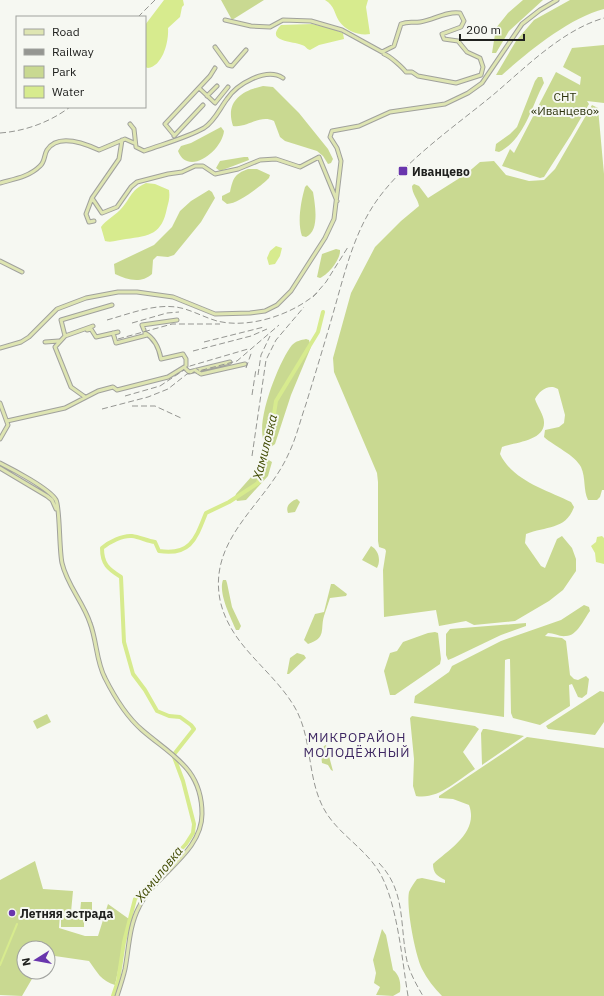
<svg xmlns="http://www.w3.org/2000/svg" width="604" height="996" font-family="'IBM Plex Sans',sans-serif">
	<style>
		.green { fill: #c9d991 }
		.water { fill: #d7eb8e }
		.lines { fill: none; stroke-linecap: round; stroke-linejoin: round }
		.canal { stroke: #d7eb8e; stroke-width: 2 }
		.river { stroke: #d7eb8e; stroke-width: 4 }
		.secondary-casing { stroke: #a1a29d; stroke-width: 5 }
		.secondary { stroke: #dee5b2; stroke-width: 3 }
		.rail { stroke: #959692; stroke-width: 1; stroke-dasharray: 6 3; stroke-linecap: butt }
		.secondary-bridge-casing { stroke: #a1a29d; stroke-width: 5; stroke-linecap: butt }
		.secondary-bridge { stroke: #dee5b2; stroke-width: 3 }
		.poi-dot { fill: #6936ad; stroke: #f6f8f2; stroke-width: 1.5 }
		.labels { text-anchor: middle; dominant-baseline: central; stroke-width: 4; stroke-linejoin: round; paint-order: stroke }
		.park-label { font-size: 12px; fill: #2d340d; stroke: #f6f8f2 }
		.poi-label { font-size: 12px; font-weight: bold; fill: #20211f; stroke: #f6f8f2; text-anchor: start }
		.water-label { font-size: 13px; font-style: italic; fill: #3f4901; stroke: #f6f8f2 }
		.neighbourhood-label { font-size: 13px; letter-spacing: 1px; fill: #3e2762; stroke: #f6f8f2 }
	</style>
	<rect width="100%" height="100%" fill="#f6f8f2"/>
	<path class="green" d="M221,0H264L232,20Z
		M523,0H543L509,31L496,53H492L496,28L508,13Z
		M570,0H604V9C569,18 529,51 502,75H496L516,41L534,20Z
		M604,45V103L587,101L589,104L571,135L544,177L540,178L502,166L510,149L514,153L556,72L580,85L581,77L563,67L572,48Z
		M538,77H542L544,83C531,107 525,139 499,152L495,151L496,144L510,134L517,127L535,81Z
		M263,86L273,87L299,113L328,149L333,159L331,163L328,164L323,156L317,151L285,141L280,137L274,121C259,114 249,128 233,126C225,102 241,91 263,86Z
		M592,105L598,108L604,174V490H602L600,497L597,500H588C583,490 586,478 581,467C575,455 554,446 544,437L545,430L559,427L564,423L565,415L558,389C549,383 539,391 535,399C537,406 544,415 544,422C545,441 515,442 502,447L500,454C513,481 547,490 571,502L574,507C566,530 546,526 526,534L525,543L541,566L545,568L557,539L562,536L572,548L576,559V571L563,590L549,601L515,621L474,625L466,621L439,626L436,610L384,617L383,570L386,551L385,549L379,547L378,541V482L377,473L334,372L333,358L351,293L375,247L401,221L419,206C418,199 412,194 412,186L414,184L419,186L428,198L466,174L480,162L494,161L506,175L529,181L544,180L555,169Z
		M221,127L224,131C222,151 188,177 178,151L181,146L191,143Z
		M244,157H248L249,160L220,171L216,168L220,161Z
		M248,169H257L270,175L269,178C261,186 238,204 227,204L222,200V196L230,192C233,179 234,174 248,169Z
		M307,185L313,192C315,204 320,231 306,237L302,236C297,222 301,201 305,187Z
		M209,190L212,192L215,198L201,222L174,255L168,257L157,256L153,260L152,274C141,284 127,280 115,274L114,264L154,245L172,227L180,211L191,201Z
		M336,249L340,250C341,259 328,275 320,278L317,277L322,254Z
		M306,339L309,340L311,347L291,395L275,444L271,447L266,445C252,428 279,361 292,345C296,341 301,340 306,339Z
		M267,459L272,462L268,476L246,500L237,501L235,497L236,494Z
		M297,499L300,502L295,512L288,513C285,506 291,501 297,499Z
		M371,546C379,550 381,561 377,568L362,560Z
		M223,580H226L227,583L232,607L241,626L239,630H236C231,618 218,593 223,580Z
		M331,584H334L347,594L346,596L330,598C328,604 326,610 324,616C320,629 327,638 308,644L304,640L315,614L324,612Z
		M584,605L589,607L590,611C584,619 577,636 566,636C560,637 554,633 548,633L545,636L562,638L566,641L570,675L574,679L578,680L586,676L589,679L587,694L582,698L578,697L572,684L569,685L570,706L540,725L513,718L511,713L510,659H508L505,660L504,717L414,703L415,696L449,672L452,666L501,641L561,620Z
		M526,623V626L501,635L453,658L448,660L446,655V634L450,629Z
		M435,632L438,633L441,659L440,664L395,695H390L384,671L390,653L397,651L403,642L428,633Z
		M297,653L304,655L306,658L289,674H287L290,658Z
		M600,691L604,692V722L595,735L548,729L546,726Z
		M47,714L51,722L37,729L33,721Z
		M412,716L475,726L479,729L463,752L475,769C458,780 438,800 416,796L413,786L414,759L410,718Z
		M483,729H486L524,736L482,765L481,733Z
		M527,737L604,748V996H442C434,988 427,979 422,969C415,954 406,907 409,892C411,887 414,883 417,879L422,878L445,883V880C437,876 433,873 433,864C450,849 479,832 469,805L453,799L439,798V796Z
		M326,745L333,771L331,770L328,765L322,763L321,755L324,746Z
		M35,861L43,889L73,891L71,912L60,914L59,928L85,936H98L108,904L129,919L115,985C101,981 97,972 89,961L48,955V948H24V972H36L22,996L0,995V880Z
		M81,902H92V913H80Z
		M61,915H84V927H61Z
		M382,929L386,935L393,970C400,975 401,984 400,992L393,996L376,995L380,987L374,983L376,973L373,960Z"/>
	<path class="water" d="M164,0H183L184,5L182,7L180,17L168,28C169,41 163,66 148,68L145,67V25Z
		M325,0H368L366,7L370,34C359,36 346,31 339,21C334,13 335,6 325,0Z
		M312,24L330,28L343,33L344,39L319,45L310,50C306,49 306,46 302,45C294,41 264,42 281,25Z
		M146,183L155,184L169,190C170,197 169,201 167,208C162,234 150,236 126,239C118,240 112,243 105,241L101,227C106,220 114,216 120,210C131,199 129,191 146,183Z
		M276,246L282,248L280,256L275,264L269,265L267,258L270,251Z
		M602,536L604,538V564L596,562L595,553L591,546L596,542L597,537Z"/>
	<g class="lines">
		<path class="canal" d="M0,965L17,924"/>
		<path class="river" d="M175,753L194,729L191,725L180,717L169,716L157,711L145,690L133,674L124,642L121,577C108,569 102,564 102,548C109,542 123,535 132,536C140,537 147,541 155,542L159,551C191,556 196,538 206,513L229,502L258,483L270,440L276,401L318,332L323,312
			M113,996L118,981L124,942L135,899L186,844L193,833L194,824L183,781L174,757"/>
		<defs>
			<path id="secondary" d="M225,20L251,26L270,27L283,20L311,21L342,30L382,52L394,46L401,24C408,21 412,23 420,22C434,20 446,11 460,13L464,21L461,27L442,34L444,39L458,41L467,52L480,58L483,67L481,75L456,83L418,76L412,72H406C402,67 390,56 384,54
				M215,47L228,65L232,66L246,50
				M199,88L215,103L228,87
				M207,96L217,86
				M130,124L134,129L136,147L144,151C163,144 186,138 204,128C215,121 220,108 227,99C237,84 266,67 283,78
				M174,135L165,124L210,76L215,68
				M174,136L203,105
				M122,140L119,159L92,198L102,213L117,207L131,187L137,182L168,174L182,172L195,166H203L215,174L238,169L260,160L276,159L300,167L319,157L337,201
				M0,183C14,179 29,177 40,166C45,162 44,155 47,150C58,133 86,144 99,150L125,139L134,143
				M92,198L86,214L89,222L94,221
				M0,261L22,272
				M87,330L91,329L96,337L118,332
				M144,330L142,325L177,320
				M113,333L116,343L147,335
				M65,336L61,320L112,305
				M45,342L59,341
				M0,348L21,342L29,337L57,309L86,298L118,292H137L173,297L215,314L250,313L265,311L277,305L291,291L325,238L334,219L341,161L337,148L330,137L332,131L359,126L390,112L445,104L468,93L482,83L522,24L540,10L557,0
				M187,370L189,372L230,362
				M198,372L201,374L245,364
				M85,397L71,387L55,347L65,336L93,326
				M0,403L8,425L0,439
				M7,421L65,408L98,391L113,387L117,390L168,377L186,366V359L183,354L161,359C159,348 154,338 145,333
				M0,463C12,469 50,489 56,500C60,507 59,549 62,563C67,585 83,602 90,623C97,641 96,661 105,678C114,696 127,717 142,730C172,756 202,768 202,814C202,853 155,874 139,907C129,926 129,948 125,969C123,978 120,987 117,996
				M0,468L47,496L52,500L56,509"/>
		</defs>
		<use href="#secondary" class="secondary-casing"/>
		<use href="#secondary" class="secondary"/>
		<path class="rail" d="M138,17L155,0
			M0,133C26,131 50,122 70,107
			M313,297L326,282L348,247
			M107,320C129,314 153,304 176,307C190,309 203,317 217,321C249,329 292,315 317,293
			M132,323L167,313L179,312
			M118,339L172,324H220
			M204,342L264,327
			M193,351L251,336L267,329
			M246,368L252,351
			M258,375L261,355L270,336
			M252,395L256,369
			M125,396L160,386L190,366L248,349
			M132,406H155L181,418
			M102,409L148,397L168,389L187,374L237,361L279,325
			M252,456L266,360L276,340L304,307
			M379,863C405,890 400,922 406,956C408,970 416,984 423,996
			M408,996C402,960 397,899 378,870C362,845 333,831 321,803C307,772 312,736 294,706C271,668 230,646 220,600C208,538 266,504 288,455C296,439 300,421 306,404C317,368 328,332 338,296C347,264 356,231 375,203C403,162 454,127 493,95C525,68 562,30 604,18"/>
		<defs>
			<path id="secondary-bridge" d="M185,368L187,370
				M195,370L198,372"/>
		</defs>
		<use href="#secondary-bridge" class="secondary-bridge-casing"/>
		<use href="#secondary-bridge" class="secondary-bridge"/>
	</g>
	<g class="poi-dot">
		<rect x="398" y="166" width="10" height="10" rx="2"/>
		<circle cx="12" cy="913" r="4"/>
	</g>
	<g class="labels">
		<g class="park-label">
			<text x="565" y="96">СНТ<tspan x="565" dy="14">«Иванцево»</tspan></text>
		</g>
		<g class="poi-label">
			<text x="412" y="171">Иванцево</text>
			<text x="20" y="913">Летняя эстрада</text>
		</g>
		<g class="water-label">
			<text transform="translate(265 447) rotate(-76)">Хамиловка</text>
			<text transform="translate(159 874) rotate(-51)">Хамиловка</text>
		</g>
		<g class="neighbourhood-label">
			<text x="357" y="737">МИКРОРАЙОН<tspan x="357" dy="15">МОЛОДЁЖНЫЙ</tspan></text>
		</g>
	</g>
	<rect x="16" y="16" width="130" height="92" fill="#f6f8f2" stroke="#a0a29e"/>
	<rect x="24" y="29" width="20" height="6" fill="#dee5b2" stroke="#a0a29e"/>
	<text x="52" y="36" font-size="12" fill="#20211f">Road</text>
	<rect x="24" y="49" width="20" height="6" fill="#959692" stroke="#a0a29e"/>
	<text x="52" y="56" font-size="12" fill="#20211f">Railway</text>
	<rect x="24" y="66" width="20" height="12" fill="#c9d991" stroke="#a0a29e"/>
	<text x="52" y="76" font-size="12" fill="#20211f">Park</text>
	<rect x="24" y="86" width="20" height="12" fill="#d7eb8e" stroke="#a0a29e"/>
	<text x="52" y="96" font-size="12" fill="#20211f">Water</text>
	<g transform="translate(36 960) rotate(259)"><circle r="19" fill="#f6f8f2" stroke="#a0a29e"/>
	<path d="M0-3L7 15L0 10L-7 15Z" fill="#6936ad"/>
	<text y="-6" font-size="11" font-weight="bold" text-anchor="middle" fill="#20211f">N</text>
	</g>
	<path d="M460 34v6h64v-6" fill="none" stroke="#20211f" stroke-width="2"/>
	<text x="466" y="34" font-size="12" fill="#20211f" stroke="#f6f8f2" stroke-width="3" paint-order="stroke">200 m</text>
</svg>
